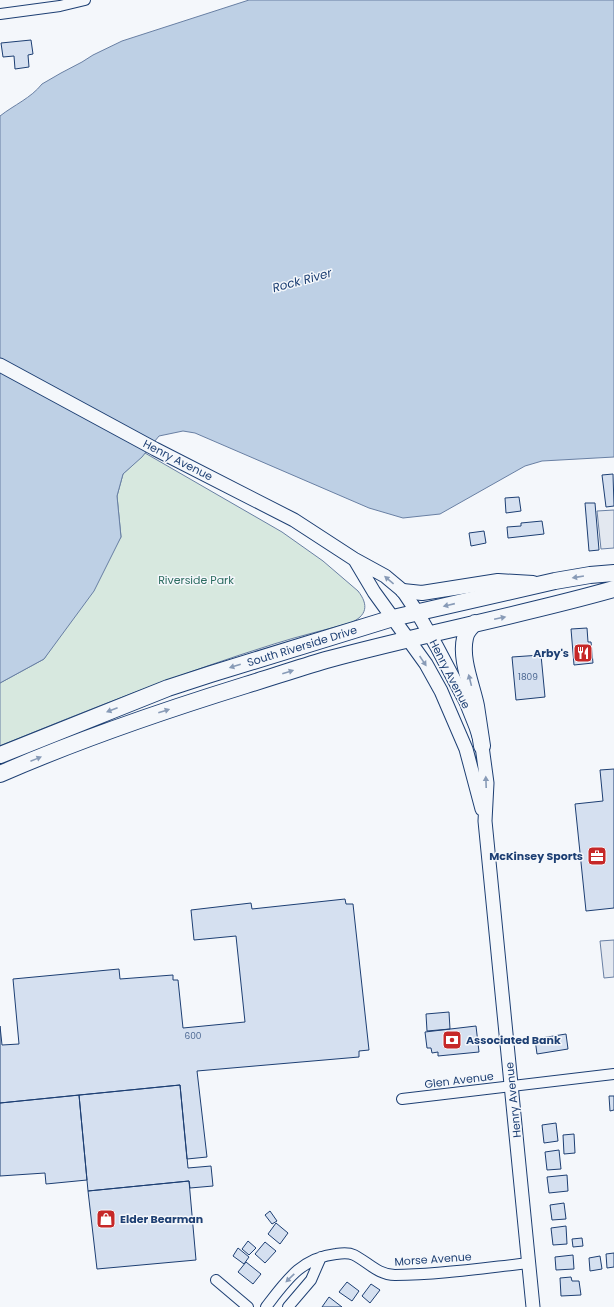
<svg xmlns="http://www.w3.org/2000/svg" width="614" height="1307" font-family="Poppins,sans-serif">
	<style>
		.green { fill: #d7e8df; stroke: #687fa3 }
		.parking { fill: #e3e8f0; stroke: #687fa3 }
		.water { fill: #bed0e5; stroke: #687fa3 }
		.building { fill: #d5e0f0; stroke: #1d3f73 }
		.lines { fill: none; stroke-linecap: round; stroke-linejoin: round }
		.minor-casing { stroke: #1d3f73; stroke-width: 12 }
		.tertiary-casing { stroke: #1d3f73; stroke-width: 15 }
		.secondary-casing { stroke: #1d3f73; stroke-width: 16 }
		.primary-casing { stroke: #1d3f73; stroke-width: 18 }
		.minor { stroke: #f4f7fb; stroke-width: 10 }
		.tertiary { stroke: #f4f7fb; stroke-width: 13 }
		.secondary { stroke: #f4f7fb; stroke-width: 14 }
		.primary { stroke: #f4f7fb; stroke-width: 16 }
		.oneway { fill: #889bb7 }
		.labels { text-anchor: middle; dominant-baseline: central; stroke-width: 3; stroke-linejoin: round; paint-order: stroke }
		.number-label { font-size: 9px; fill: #4b6792 }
		.street-label { font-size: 11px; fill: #1d3f73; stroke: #f4f7fb }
		.park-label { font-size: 11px; fill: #2c6c60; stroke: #f4f7fb }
		.poi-label { font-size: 11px; font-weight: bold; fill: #1d3f73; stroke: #f4f7fb; text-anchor: end }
		.water-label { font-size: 12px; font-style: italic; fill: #1d3f73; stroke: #f4f7fb }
	</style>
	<rect width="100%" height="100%" fill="#f4f7fb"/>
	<path class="green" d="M145,453L282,532L323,561L358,591C369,605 367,616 350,623C325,630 299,636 274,644C181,673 90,709 0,746V683L44,659L121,537L117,496L123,474Z"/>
	<path class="parking" d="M614,510V548L601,549L597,511Z
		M614,940V977L604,978L600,941Z"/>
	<path class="water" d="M249,0H614V457L542,461L525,466L440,514L403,518L369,508L195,433L183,431L159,436L142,457L123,474L117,496L121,537L94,591L44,659L0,683V116C14,105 31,98 42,84L61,73L82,62L93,55L122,41Z"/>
	<path class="building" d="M31,40L33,54L28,55L29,67L15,69L14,56L3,57L1,43Z
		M613,474L614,506L606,507L602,475Z
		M519,497L521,511L506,513L505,498Z
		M585,503H595L599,550L589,551Z
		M542,521L544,534L508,538L507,527L521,526V523Z
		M484,531L486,543L471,546L469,533Z
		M587,628L588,642H591L593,663L574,665L571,629Z
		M541,655L545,697L516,700L512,657Z
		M614,769V908L586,911L575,804L603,801L600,770Z
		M345,899L346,904H353L369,1050L359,1051V1057L197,1071L207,1157L187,1159L180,1085L0,1103V1026L2,1045L19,1044L13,979L119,969L120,979L173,975V980H178L183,1028L245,1022L236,936L194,940L191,910L251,903L252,909Z
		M449,1012L450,1029L427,1031L426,1014Z
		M476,1026L479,1052L438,1056V1052L432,1053L431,1048H427L425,1032Z
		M566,1034L568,1049L537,1054L535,1039Z
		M180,1085L188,1168L211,1166L213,1186L190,1188L189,1181L88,1191L79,1095Z
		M79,1095L87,1180L46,1184L45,1173L0,1176V1103Z
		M609,1096H614V1110L610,1111Z
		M556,1123L558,1141L544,1143L542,1125Z
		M574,1134L575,1153L564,1154L563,1135Z
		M559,1150L561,1169L547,1170L545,1152Z
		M567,1175L568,1191L549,1193L547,1177Z
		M189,1181L196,1260L97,1269L88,1191Z
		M564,1203L566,1219L552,1220L550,1205Z
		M270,1211L277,1221L272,1224L265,1215Z
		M276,1223L288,1233L280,1244L268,1234Z
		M566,1226L567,1244L553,1245L551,1228Z
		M582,1238L583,1246L573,1247L572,1239Z
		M248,1241L256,1248L249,1255L242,1249Z
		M265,1242L276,1251L265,1263L255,1254Z
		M238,1248L249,1257L244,1264L233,1256Z
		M614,1253V1267L607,1268L606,1254Z
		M573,1255L574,1269L556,1270L555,1257Z
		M600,1256L602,1269L590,1271L589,1258Z
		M246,1262L261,1274L253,1284L238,1272Z
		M571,1277L572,1281H579L581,1295L561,1296L560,1278Z
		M347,1282L359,1291L352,1301L339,1292Z
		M371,1284L380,1290L370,1303L362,1296Z
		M329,1297L342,1307H322Z"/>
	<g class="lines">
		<defs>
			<path id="minor" d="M0,14L60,6L85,0
				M402,1099L614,1074
				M216,1280L248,1307
				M266,1307C286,1281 301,1258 336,1254C342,1253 350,1253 354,1255C368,1262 378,1275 395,1275C439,1275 484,1268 529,1263
				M288,1307L311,1280L321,1257"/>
			<path id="tertiary" d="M0,365L155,449L294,520L354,559L385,576L403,591L417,612L437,647L466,702L476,727L482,746L487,783L485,821L533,1307
				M355,560L374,592L426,664L441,691L466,749L482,809"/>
			<path id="secondary" d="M403,591L422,593L498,581L533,583"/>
			<path id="primary" d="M475,623C470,628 466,631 465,638C460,659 472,686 476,706C478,719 480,733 482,746
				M0,755L168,688L211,674L393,618L555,581L590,575L614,573
				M0,774C80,739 162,711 246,685C272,677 299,668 326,660C421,634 519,616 614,589"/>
		</defs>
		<use href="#minor" class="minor-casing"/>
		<use href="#tertiary" class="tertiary-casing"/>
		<use href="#secondary" class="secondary-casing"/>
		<use href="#primary" class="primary-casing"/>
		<use href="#minor" class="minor"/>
		<use href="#tertiary" class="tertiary"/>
		<use href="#secondary" class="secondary"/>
		<use href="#primary" class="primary"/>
	</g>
	<defs><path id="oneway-solid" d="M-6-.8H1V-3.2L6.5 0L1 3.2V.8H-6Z"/></defs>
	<g class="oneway">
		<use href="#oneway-solid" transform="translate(578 577) rotate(171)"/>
		<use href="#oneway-solid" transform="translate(389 580) rotate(-140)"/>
		<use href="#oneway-solid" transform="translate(449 605) rotate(167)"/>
		<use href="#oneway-solid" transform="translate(500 618) rotate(-12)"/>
		<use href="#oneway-solid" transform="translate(423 661) rotate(56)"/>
		<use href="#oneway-solid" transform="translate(235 666) rotate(163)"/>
		<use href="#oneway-solid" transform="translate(288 672) rotate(-17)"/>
		<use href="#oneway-solid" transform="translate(470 680) rotate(-104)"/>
		<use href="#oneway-solid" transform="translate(112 710) rotate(159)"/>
		<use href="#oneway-solid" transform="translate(164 711) rotate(-18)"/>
		<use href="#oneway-solid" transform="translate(36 759) rotate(-22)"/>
		<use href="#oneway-solid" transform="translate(486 782) rotate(-92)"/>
		<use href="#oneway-solid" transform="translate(290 1278) rotate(136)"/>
	</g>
	<defs>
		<symbol id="restaurant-square" viewBox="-11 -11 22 22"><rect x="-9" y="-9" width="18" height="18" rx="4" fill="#c62828" stroke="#f4f7fb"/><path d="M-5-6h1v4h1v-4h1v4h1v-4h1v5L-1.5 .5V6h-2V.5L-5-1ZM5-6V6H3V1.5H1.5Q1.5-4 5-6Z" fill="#fff"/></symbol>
		<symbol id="office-square" viewBox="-11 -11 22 22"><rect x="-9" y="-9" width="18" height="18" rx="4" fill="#c62828" stroke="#f4f7fb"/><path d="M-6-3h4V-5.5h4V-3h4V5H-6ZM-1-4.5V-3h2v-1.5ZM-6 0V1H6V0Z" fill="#fff"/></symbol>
		<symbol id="bank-square" viewBox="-11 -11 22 22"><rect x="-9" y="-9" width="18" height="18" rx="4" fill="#c62828" stroke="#f4f7fb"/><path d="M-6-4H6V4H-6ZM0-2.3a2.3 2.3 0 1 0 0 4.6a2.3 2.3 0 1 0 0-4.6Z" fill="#fff"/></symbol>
		<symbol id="shop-square" viewBox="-11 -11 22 22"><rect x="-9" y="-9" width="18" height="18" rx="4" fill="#c62828" stroke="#f4f7fb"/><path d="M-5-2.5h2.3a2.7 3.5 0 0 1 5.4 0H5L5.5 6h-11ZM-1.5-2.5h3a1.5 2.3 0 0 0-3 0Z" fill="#fff"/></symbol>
	</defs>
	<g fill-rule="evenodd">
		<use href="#restaurant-square" x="572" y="642" width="22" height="22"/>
		<use href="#office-square" x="586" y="845" width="22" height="22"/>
		<use href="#bank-square" x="441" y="1029" width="22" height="22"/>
		<use href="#shop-square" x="95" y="1208" width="22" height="22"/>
	</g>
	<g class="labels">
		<g class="number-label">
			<text x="528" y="677">1809</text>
			<text x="193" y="1036">600</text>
		</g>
		<g class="street-label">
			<text transform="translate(178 460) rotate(27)">Henry Avenue</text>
			<text transform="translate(302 646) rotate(-17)">South Riverside Drive</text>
			<text transform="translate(450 674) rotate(63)">Henry Avenue</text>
			<text transform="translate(459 1080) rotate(-7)">Glen Avenue</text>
			<text transform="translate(513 1100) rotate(-96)">Henry Avenue</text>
			<text transform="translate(433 1259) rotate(-4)">Morse Avenue</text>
		</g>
		<g class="park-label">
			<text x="196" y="580">Riverside Park</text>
		</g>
		<g class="poi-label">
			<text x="569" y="653">Arby's</text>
			<text x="583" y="856">McKinsey Sports</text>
			<text x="466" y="1040" text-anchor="start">Associated Bank</text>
			<text x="120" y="1219" text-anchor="start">Elder Bearman</text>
		</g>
		<g class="water-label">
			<text transform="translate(302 280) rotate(-15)">Rock River</text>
		</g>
	</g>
</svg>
